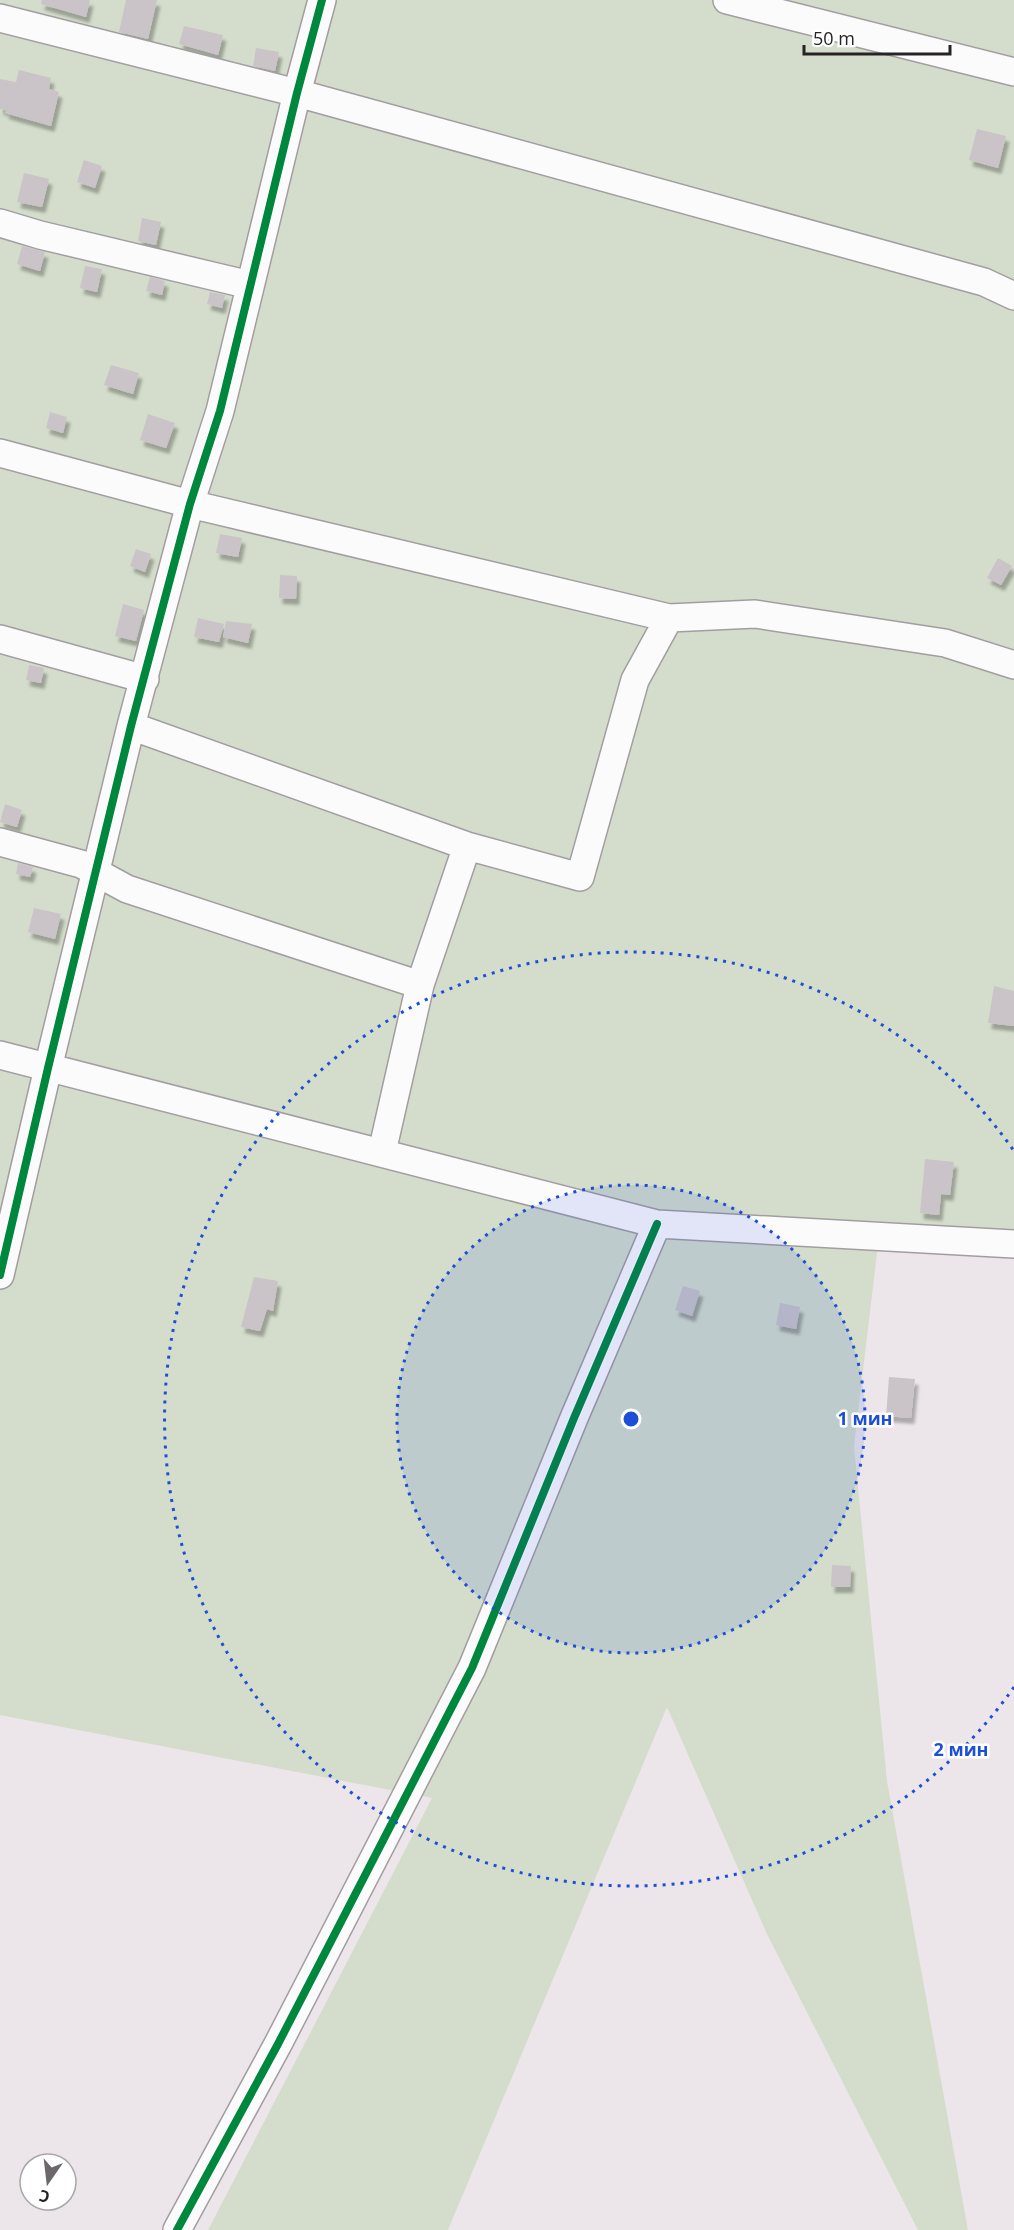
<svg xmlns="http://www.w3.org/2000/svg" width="1014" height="2230" font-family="'Open Sans',sans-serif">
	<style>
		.green { fill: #d4ddcb }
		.building { fill: #cac4c8; filter: url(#shadow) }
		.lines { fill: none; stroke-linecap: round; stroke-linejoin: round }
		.minor-casing { stroke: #a29da1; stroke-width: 30 }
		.minor { stroke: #fcfbfc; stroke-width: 27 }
		.cycleway-casing { stroke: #fff; stroke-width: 11 }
		.cycleway { stroke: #00873e; stroke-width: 8 }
		.ring { fill: none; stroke: #1d4ed8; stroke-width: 3; stroke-dasharray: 3 6 }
		.centre { fill: #1d4ed8; stroke: #fff; stroke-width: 3 }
		.ring-label { font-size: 18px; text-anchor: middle; font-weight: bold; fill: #1d4ed8; stroke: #fff; stroke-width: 5; stroke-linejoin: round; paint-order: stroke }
	</style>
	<defs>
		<filter id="shadow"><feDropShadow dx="3.5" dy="6" stdDeviation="1.5" flood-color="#0004"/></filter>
	</defs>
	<rect width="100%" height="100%" fill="#ece6eb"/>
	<path class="green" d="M0,0H1014V1232L878,1245L854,1446L887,1781L968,2230H918L767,1934L667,1707L448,2230H208L432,1798L0,1715Z"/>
	<path class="building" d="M42,0H90L86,17L41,4Z
		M126,0H157L148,39L119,32Z
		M184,26L223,35L218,55L179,44Z
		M256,48L279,52L275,71L253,66Z
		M19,70L51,78L49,89L59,92L51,126L5,113L6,110L0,109V79L16,82Z
		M977,129L1006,136L998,168L969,160Z
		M84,160L102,166L95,188L77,182Z
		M24,173L49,179L42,207L17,202Z
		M142,218L161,222L156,245L138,241Z
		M22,246L45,252L40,271L17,264Z
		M85,266L102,269L97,292L80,288Z
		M150,277L165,281L162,295L146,291Z
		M210,292L225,295L222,308L207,304Z
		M111,365L139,373L133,394L104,385Z
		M50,412L67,417L63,433L46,428Z
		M148,414L175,423L166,448L140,440Z
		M220,534L242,538L238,557L216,553Z
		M136,549L151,554L145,572L130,566Z
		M998,558L1012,566L1001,585L987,578Z
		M280,575L297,576L296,599L279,598Z
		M123,604L144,610L136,641L115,636Z
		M198,618L224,624L219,642L194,637Z
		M226,621L252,624L248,643L223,637Z
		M29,665L44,668L41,683L26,680Z
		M5,804L22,810L17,827L0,822Z
		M18,863L33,867L30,877L16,874Z
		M34,908L61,914L55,939L28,932Z
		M994,986L1014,991V1026L988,1023Z
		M925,1159L954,1162L950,1195L941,1194L939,1215L920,1213Z
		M254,1277L278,1281L273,1311L267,1309L260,1331L241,1327Z
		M683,1286L700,1291L692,1316L675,1310Z
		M780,1303L800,1307L796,1329L776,1325Z
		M889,1377L915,1379L911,1418L886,1416Z
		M832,1565L851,1566L850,1587H831Z"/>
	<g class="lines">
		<defs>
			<path id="minor" d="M727,0L1014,72
				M0,18L297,93L984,282L1014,296
				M0,223L40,235L250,285
				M0,453L190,504L669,618L755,614L945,643L1014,665
				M0,639L145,679
				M131,726L467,846L580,877L635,680L669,618
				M0,842L81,864L127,889L420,985L467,846
				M0,1055L657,1224L1014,1244
				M382,1152L420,985
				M0,1275L48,1068L131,726L190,504L220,411L297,93L322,0
				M177,2230L278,2044L472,1668L574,1418L657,1224"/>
		</defs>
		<use href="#minor" class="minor-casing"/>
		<use href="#minor" class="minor"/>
		<defs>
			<path id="cycleway" d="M0,1275L48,1068L131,726L190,504L220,411L297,93L322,0
				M177,2230L278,2044L472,1668L574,1418L657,1224"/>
		</defs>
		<use href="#cycleway" class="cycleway-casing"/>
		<use href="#cycleway" class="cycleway"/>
	</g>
	<circle cx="631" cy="1419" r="234" fill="#1d4ed8" fill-opacity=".12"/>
	<g class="ring">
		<circle cx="631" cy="1419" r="234"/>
		<path d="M1014 1687A467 467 0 1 1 1014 1151"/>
	</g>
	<circle cx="631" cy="1419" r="9" class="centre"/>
	<g class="ring-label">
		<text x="865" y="1425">1 мин</text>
		<text x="961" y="1756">2 мин</text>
	</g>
	<g transform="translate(48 2182) rotate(194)"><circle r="28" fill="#ffffff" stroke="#a8a7a8" stroke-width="1.5"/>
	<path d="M0-4.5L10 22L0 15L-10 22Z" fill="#6b676a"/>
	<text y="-9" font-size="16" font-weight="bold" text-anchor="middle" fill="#262225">С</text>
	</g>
	<path d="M804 45v9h146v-9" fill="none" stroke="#262225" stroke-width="3"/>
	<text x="813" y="45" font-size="18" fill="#262225" stroke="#ffffff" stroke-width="4.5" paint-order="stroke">50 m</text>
</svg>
